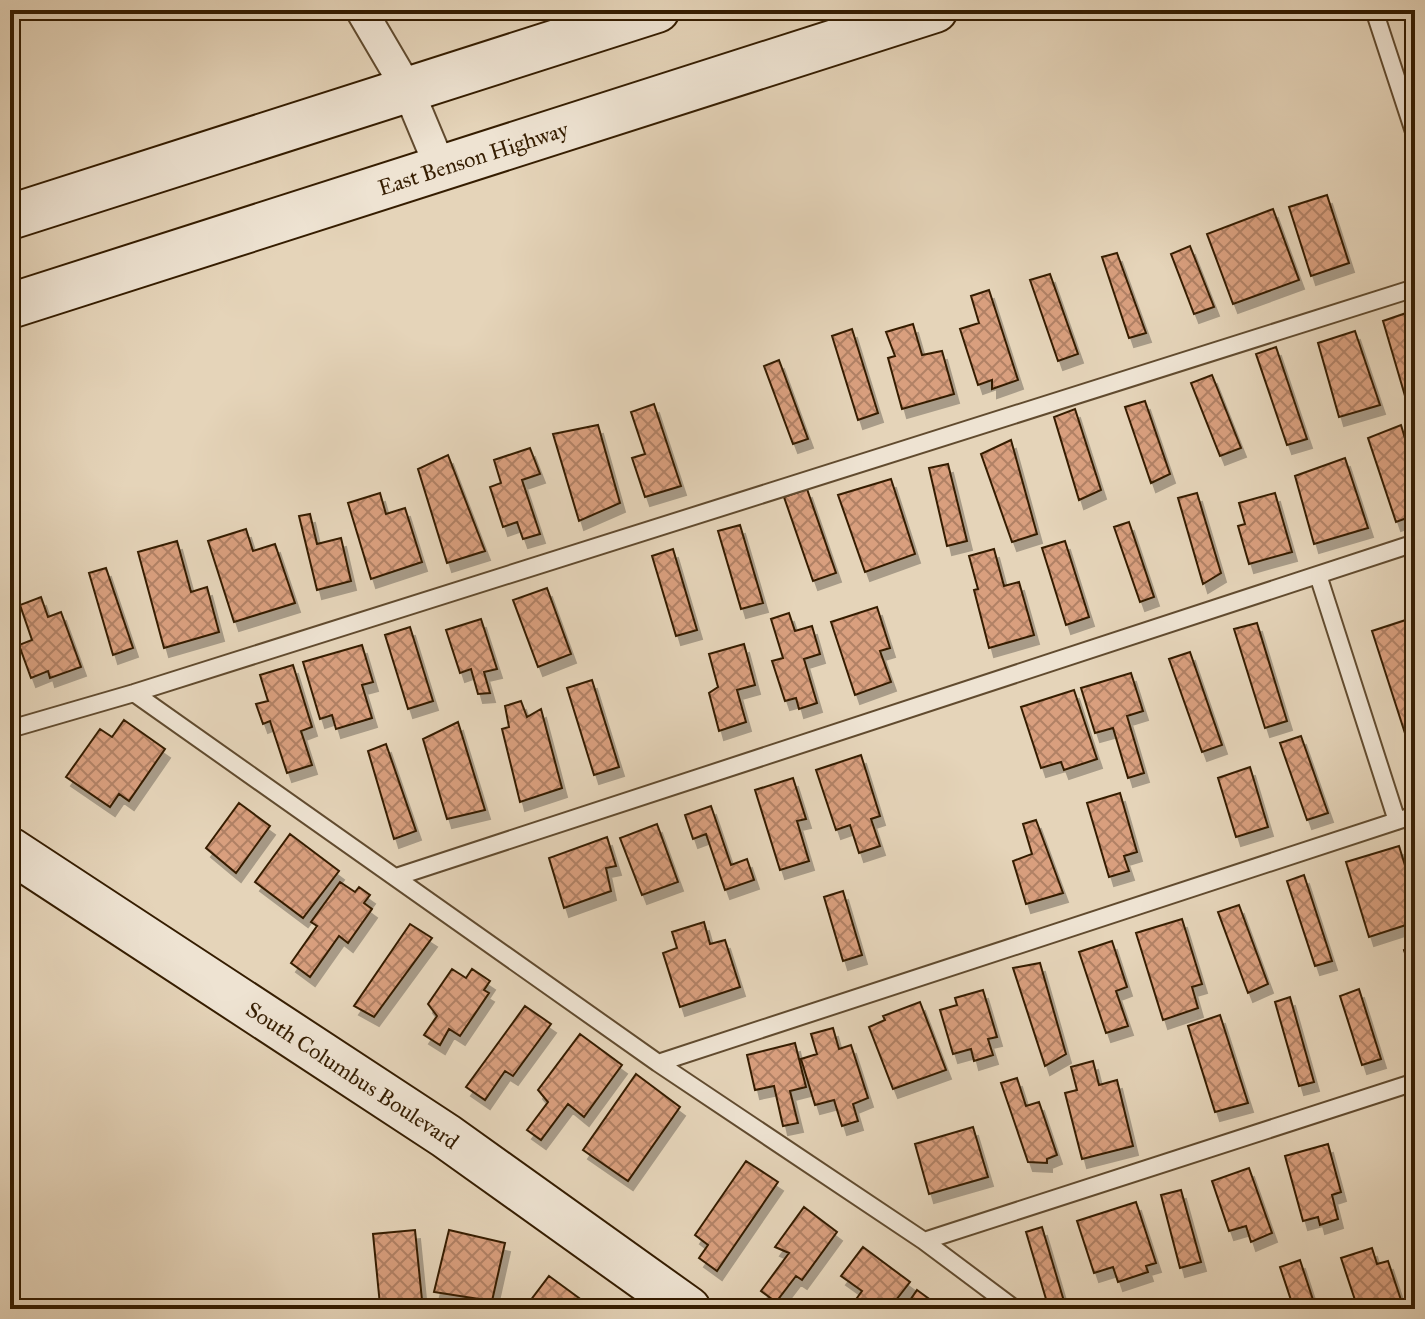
<svg xmlns="http://www.w3.org/2000/svg" width="1425" height="1319" font-family="'IM FELL Great Primer',serif">
	<style>
		.building { fill: url(#building-cross-hatch); stroke: #351d01; stroke-width: 2; filter: url(#shadow) }
		.lines { fill: none; stroke-linecap: round; stroke-linejoin: round }
		.lane-casing { stroke: #614b2f; stroke-width: 20 }
		.street-casing { stroke: #614b2f; stroke-width: 34 }
		.secondary-casing { stroke: #351d01; stroke-width: 48 }
		.lane { stroke: #eee3d2; stroke-width: 16 }
		.street { stroke: #eee3d2; stroke-width: 30 }
		.secondary { stroke: #eee3d2; stroke-width: 44 }
		.labels { text-anchor: middle; dominant-baseline: central; stroke-width: 6; stroke-linejoin: round; paint-order: stroke }
		.street-label { font-size: 22px; fill: #351d01; stroke: #eee3d2 }
	</style>
	<defs>
		<pattern id="building-cross-hatch" width="8" height="8" patternUnits="userSpaceOnUse" patternTransform="scale(2)"><rect width="8" height="8" fill="#d99f7e"/><path d="M0 0l8 8M0 8l8-8" fill="none" stroke="#b18165"/></pattern>
		<filter id="shadow"><feDropShadow dx="5" dy="9" stdDeviation="0" flood-color="#0004"/></filter>
	</defs>
	<rect width="100%" height="100%" fill="#e5d4b9"/>
	<filter id="stains"><feTurbulence type="fractalNoise" baseFrequency=".0025" numOctaves="4"/><feColorMatrix values="0 0 0 0 .2 0 0 0 0 .09 0 0 0 0 .02 0 0 0 .5 -.17"/></filter>
	<radialGradient id="worn" r=".72"><stop offset=".6" stop-color="#630" stop-opacity="0"/><stop offset="1" stop-color="#630" stop-opacity=".3"/></radialGradient>
	<path class="building" d="M1327,195L1349,263L1311,276L1289,207Z
		M1273,209L1299,280L1233,304L1207,234Z
		M1190,246L1214,307L1194,314L1171,254Z
		M1117,253L1146,333L1129,338L1102,257Z
		M1050,274L1078,354L1058,361L1030,280Z
		M989,290L1018,380L992,389V380L978,385L960,329L979,323L971,296Z
		M1415,310V392L1405,396L1383,321Z
		M913,324L922,355L942,351L954,394L902,409L888,358L895,356L886,332Z
		M852,329L878,413L858,420L832,336Z
		M1355,331L1380,405L1339,417L1318,343Z
		M1276,347L1307,439L1287,445L1256,354Z
		M779,360L808,439L793,444L764,366Z
		M1212,375L1241,448L1220,456L1191,383Z
		M1145,401L1170,474L1151,483L1125,407Z
		M654,404L681,486L645,497L632,458L645,454L631,412Z
		M1075,409L1101,490L1079,500L1054,417Z
		M598,425L620,503L579,521L553,434Z
		M1401,425L1415,472V515L1396,522L1368,438Z
		M1011,440L1037,534L1012,542L981,454Z
		M530,448L540,474L522,480L540,534L523,539L517,522L503,527L490,487L501,483L494,460Z
		M448,455L485,551L447,563L418,469Z
		M1345,458L1368,528L1314,544L1295,476Z
		M948,464L967,541L947,546L929,468Z
		M891,479L915,554L865,572L838,495Z
		M807,489L836,573L813,581L784,497Z
		M380,493L386,514L405,508L422,562L371,579L348,503Z
		M1197,493L1221,573L1203,584L1178,498Z
		M1275,493L1292,552L1249,564L1238,526L1245,524L1239,503Z
		M310,514L317,544L341,538L351,581L317,590L299,516Z
		M1129,522L1154,597L1140,602L1114,527Z
		M740,525L763,603L741,609L718,531Z
		M246,529L253,551L275,544L295,603L234,622L208,541Z
		M177,541L191,592L207,587L219,632L164,648L138,552Z
		M1065,541L1089,617L1066,625L1042,548Z
		M673,549L697,630L676,636L652,556Z
		M994,549L1004,586L1019,582L1034,635L989,648L974,590L978,589L969,556Z
		M106,568L133,648L113,655L89,573Z
		M547,588L571,654L538,667L513,600Z
		M41,597L48,617L61,612L81,667L50,678L48,671L31,678L19,645L32,640L20,605Z
		M877,607L890,648L880,651L891,682L855,695L831,622Z
		M789,613L795,631L812,626L820,654L804,659L817,703L799,709L796,698L785,701L772,661L783,658L771,619Z
		M1415,617V682L1412,683L1415,693V754L1412,755L1372,631Z
		M481,619L497,669L484,672L490,693L478,694L471,669L460,673L446,630Z
		M1257,623L1287,721L1265,728L1234,629Z
		M410,627L433,701L408,709L385,635Z
		M744,644L755,685L737,690L746,722L719,731L709,693L718,687L709,654Z
		M362,645L373,682L362,685L372,718L336,729L332,715L320,719L303,662Z
		M1190,652L1222,745L1202,752L1169,659Z
		M293,665L312,727L301,731L312,765L287,773L270,721L263,724L256,704L268,701L260,675Z
		M1131,673L1143,711L1127,716L1144,773L1128,778L1113,728L1095,733L1081,688Z
		M592,680L619,767L594,775L567,688Z
		M1074,690L1097,759L1064,770L1061,762L1041,768L1021,707Z
		M521,701L527,717L541,709L562,788L520,802L502,729L509,727L505,706Z
		M124,720L165,749L129,801L119,794L110,807L66,777L100,729L112,737Z
		M458,722L485,810L447,819L423,739Z
		M1301,736L1328,813L1307,820L1280,743Z
		M386,744L416,831L394,839L368,751Z
		M861,755L880,816L871,819L880,846L859,853L850,825L836,830L816,770Z
		M1250,767L1268,827L1236,837L1218,778Z
		M793,778L806,819L797,821L809,861L780,870L755,790Z
		M1120,793L1137,852L1124,856L1129,871L1109,877L1087,803Z
		M239,803L270,826L236,873L206,848Z
		M711,806L731,865L747,859L754,880L725,890L706,834L693,839L685,815Z
		M1036,820L1063,893L1026,904L1013,861L1032,854L1023,824Z
		M657,824L678,882L642,895L620,838Z
		M290,834L339,871L303,918L255,882Z
		M607,837L616,866L606,868L611,891L564,908L549,858Z
		M1399,846L1415,898V908L1405,911L1409,924L1369,937L1346,862Z
		M1304,875L1332,961L1315,966L1287,881Z
		M340,882L355,892L359,887L370,895L364,903L372,909L348,943L339,936L310,977L291,963L317,926L311,922Z
		M843,891L862,955L843,961L824,897Z
		M1239,905L1268,984L1248,993L1218,912Z
		M1182,919L1202,984L1192,987L1198,1008L1163,1020L1136,933Z
		M704,922L710,944L725,940L740,987L680,1007L663,953L677,948L672,932Z
		M410,924L432,938L374,1017L354,1006Z
		M1112,941L1127,987L1116,991L1128,1026L1106,1033L1079,952Z
		M1415,946V983L1404,950Z
		M1040,963L1066,1054L1045,1066L1013,968Z
		M452,969L466,978L472,969L490,981L484,990L489,993L460,1036L449,1029L440,1045L424,1035L437,1016L428,1004Z
		M1359,989L1381,1059L1362,1065L1340,996Z
		M983,990L997,1037L988,1039L993,1055L974,1061L971,1049L953,1054L940,1010L957,1005L955,998Z
		M1290,997L1314,1082L1299,1086L1275,1002Z
		M920,1002L946,1070L893,1089L869,1027L885,1020L883,1016Z
		M525,1006L551,1024L513,1076L505,1071L485,1100L466,1087Z
		M1220,1015L1248,1103L1215,1112L1188,1026Z
		M833,1028L839,1049L851,1045L868,1098L853,1104L858,1121L842,1126L834,1100L815,1105L801,1059L817,1054L811,1034Z
		M580,1034L622,1065L584,1117L568,1104L541,1140L527,1130L548,1102L538,1090Z
		M795,1043L806,1087L790,1091L798,1123L783,1126L774,1086L755,1090L747,1055Z
		M1093,1061L1099,1085L1117,1080L1133,1146L1082,1159L1065,1093L1077,1090L1071,1067Z
		M636,1074L680,1107L628,1181L583,1150Z
		M1017,1078L1026,1106L1039,1102L1057,1155L1047,1159V1163L1028,1162L1001,1083Z
		M973,1127L988,1177L929,1194L915,1144Z
		M1328,1144L1341,1192L1332,1195L1338,1219L1320,1225L1318,1217L1303,1221L1285,1156Z
		M746,1161L778,1182L717,1271L699,1258L708,1245L695,1235Z
		M1249,1168L1272,1233L1251,1242L1246,1226L1229,1231L1212,1181Z
		M1181,1190L1201,1262L1180,1268L1161,1195Z
		M1136,1202L1156,1263L1146,1266L1148,1272L1118,1282L1113,1267L1094,1273L1077,1221Z
		M804,1207L837,1232L802,1280L796,1276L776,1302L761,1291L789,1253L775,1247Z
		M1042,1227L1066,1308L1063,1309H1049L1026,1232Z
		M415,1230L422,1300L380,1305L373,1234Z
		M449,1230L505,1243L492,1301L434,1292Z
		M863,1247L910,1282L889,1309H849L862,1291L841,1276Z
		M1372,1248L1377,1264L1388,1261L1404,1309H1358L1341,1258Z
		M1300,1260L1316,1309H1294L1280,1267Z
		M549,1276L594,1309H524Z
		M917,1290L943,1309H904Z"/>
	<g class="lines">
		<defs>
			<path id="lane" d="M1374,10L1415,135
				M1318,575L1397,821
				M134,693L658,1063L924,1241L1015,1309
				M10,729L134,693L1415,288
				M396,877L1415,543
				M658,1063L1415,815
				M924,1241L1415,1082"/>
			<path id="street" d="M361,10L408,90L441,169"/>
			<g id="secondary">
				<path d="M10,217L657,10"/>
				<path id="s1" d="M10,306L935,10"/>
				<path id="s2" d="M10,850L446,1136L688,1309"/>
			</g>
		</defs>
		<use href="#lane" class="lane-casing"/>
		<use href="#street" class="street-casing"/>
		<use href="#secondary" class="secondary-casing"/>
		<use href="#lane" class="lane"/>
		<use href="#street" class="street"/>
		<use href="#secondary" class="secondary"/>
	</g>
	<g class="labels">
		<g class="street-label">
			<text stroke="none"><textPath href="#s1" startOffset="486">East Benson Highway</textPath></text>
			<text stroke="none"><textPath href="#s2" startOffset="410">South Columbus Boulevard</textPath></text>
		</g>
	</g>
	<rect width="1425" height="1319" fill="none" stroke="#e5d4b9" stroke-width="40"/>
	<rect x="12" y="12" width="1401" height="1295" fill="none" stroke="#351d01" stroke-width="4"/>
	<rect x="20" y="20" width="1385" height="1279" fill="none" stroke="#351d01" stroke-width="2"/>
	<rect width="100%" height="100%" filter="url(#stains)"/>
	<rect width="100%" height="100%" fill="url(#worn)"/>
</svg>
